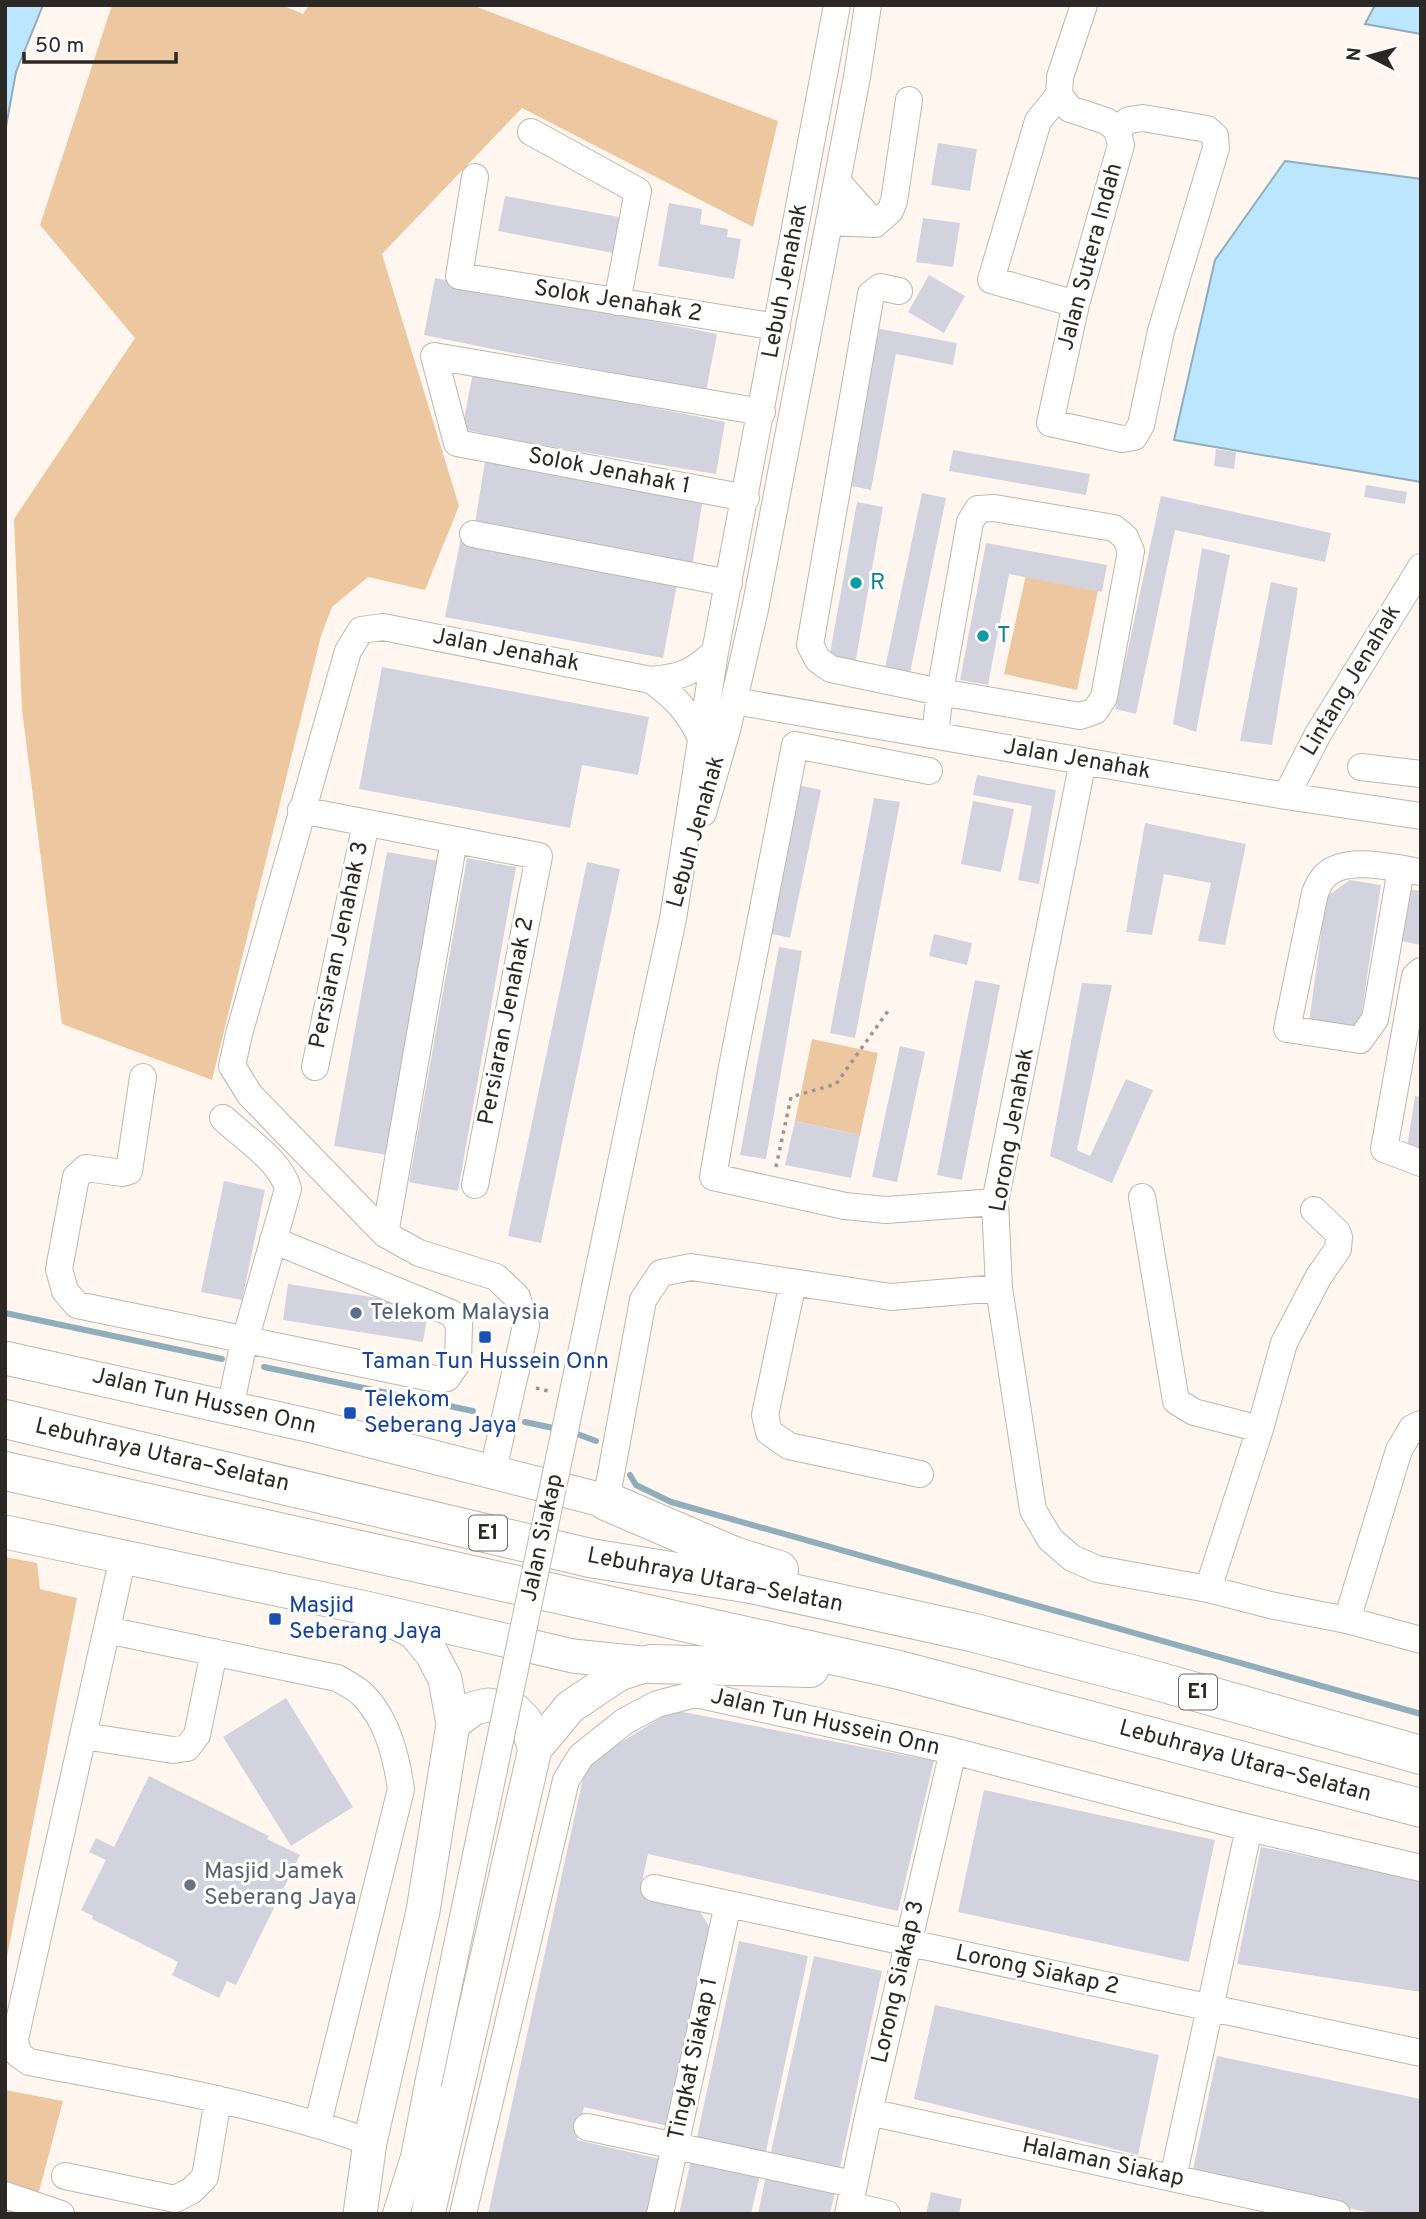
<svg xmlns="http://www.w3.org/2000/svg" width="1426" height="2219" font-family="Overpass,sans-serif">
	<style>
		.green { fill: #edc7a0 }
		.water { fill: #bbe6fd; stroke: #90adbc; stroke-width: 2 }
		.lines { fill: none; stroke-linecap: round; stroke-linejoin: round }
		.stream { stroke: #90adbc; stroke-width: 6 }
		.building { fill: #d3d3e0 }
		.minor-casing { stroke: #bfb6ac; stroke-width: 28 }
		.major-casing { stroke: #bfb6ac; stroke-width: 35 }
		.highway-casing { stroke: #bfb6ac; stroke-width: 40 }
		.path { stroke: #9c9691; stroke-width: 3.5; stroke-dasharray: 3.5 5; stroke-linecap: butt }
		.minor { stroke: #fff; stroke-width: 26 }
		.major { stroke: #fff; stroke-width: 33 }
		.highway { stroke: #fff; stroke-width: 38 }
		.minor-bridge-casing { stroke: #bfb6ac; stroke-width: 28; stroke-linecap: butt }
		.minor-bridge { stroke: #fff; stroke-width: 26 }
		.culture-dot { fill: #0f9aa8; stroke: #fff; stroke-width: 2.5 }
		.service-dot { fill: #5c6f8a; stroke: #fff; stroke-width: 2.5 }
		.transit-dot { fill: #1a4fb4; stroke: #fff; stroke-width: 2.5 }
		.worship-dot { fill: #6b7280; stroke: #fff; stroke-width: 2.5 }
		.labels { text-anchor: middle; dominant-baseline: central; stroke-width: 6; stroke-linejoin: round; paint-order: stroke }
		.shield { fill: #fff; stroke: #6b6866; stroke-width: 2 }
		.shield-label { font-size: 21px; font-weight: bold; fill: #2c2825 }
		.street-label { font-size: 23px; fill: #2c2825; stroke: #fff }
		.culture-label { font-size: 23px; fill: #0d838f; stroke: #fff; text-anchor: start }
		.service-label { font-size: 23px; fill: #4e5e75; stroke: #fff; text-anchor: start }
		.transit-label { font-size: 23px; fill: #164399; stroke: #fff; text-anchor: start }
		.worship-label { font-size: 23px; fill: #5b616d; stroke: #fff; text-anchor: start }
	</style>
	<rect width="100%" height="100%" fill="#fff7ef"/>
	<path class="green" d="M112,5H282L303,14L309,5H472L778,121L753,227L522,108L382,254L459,506L425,590L368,577L332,607L321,636L212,1080L62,1024L22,710L14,519L135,338L40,225Z
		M1027,570L1099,586L1077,690L1004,674Z
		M812,1039L878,1053L860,1135L795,1121Z
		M5,1557L37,1563L40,1589L77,1598L5,1967Z
		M5,2090L63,2101L33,2214H5Z"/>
	<path class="water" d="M5,5H43L16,72L5,132Z
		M1375,5H1421V34L1365,24Z
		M1285,161L1421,179V482L1174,440L1215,260Z"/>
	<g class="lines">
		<path class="stream" d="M5,1313L222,1359
			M264,1367L473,1411
			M525,1422L558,1429
			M572,1432L596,1441
			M630,1475L636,1485L671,1502L1421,1714"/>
	</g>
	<path class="building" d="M938,143L977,149L970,191L931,185Z
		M505,196L619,217L613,253L498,231Z
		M669,203L702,209L700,224L728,229L727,237L741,239L734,279L658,266Z
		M923,218L960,223L953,267L916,262Z
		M929,275L965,296L944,333L908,312Z
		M435,278L717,334L706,392L424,335Z
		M875,328L957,343L953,365L896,354L871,490L847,485Z
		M473,372L725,422L716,474L529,443L462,429Z
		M1216,449L1236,452L1234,469L1214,466Z
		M953,450L1090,474L1086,495L949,471Z
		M486,455L704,492L692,567L474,530Z
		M1366,485L1407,492L1405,504L1364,497Z
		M922,493L946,498L910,673L885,668Z
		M1161,496L1331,533L1325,562L1175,530L1136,714L1115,709Z
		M857,502L883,507L855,664L829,659Z
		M461,537L678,579L663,658L445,617Z
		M986,543L1107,565L1102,592L1009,574L988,685L960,680Z
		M1202,548L1230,555L1196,732L1173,724Z
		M1271,582L1298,588L1272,745L1240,741Z
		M382,667L649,717L638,775L582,765L570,828L359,789Z
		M977,775L1056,790L1039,884L1018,880L1032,806L973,795Z
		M798,785L821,790L790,938L768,933Z
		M874,798L900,802L855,1038L830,1033Z
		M973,801L1014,809L1001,872L961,864Z
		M1145,823L1246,844L1225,945L1198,941L1211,883L1164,874L1152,935L1126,932Z
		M387,852L439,861L387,1155L334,1146Z
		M467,858L516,867L458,1191L409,1182Z
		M587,862L620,869L541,1243L508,1236Z
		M1350,880L1381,885L1359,1030L1309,1023L1326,897Z
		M1402,888L1421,891V945L1400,941Z
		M934,934L972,943L967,965L929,956Z
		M779,947L802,951L766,1159L740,1155Z
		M975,980L1000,985L962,1180L937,1175Z
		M1082,983L1112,985L1077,1150L1090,1156L1126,1079L1153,1090L1112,1183L1050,1156Z
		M900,1046L925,1052L897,1182L872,1177Z
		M1415,1096L1421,1097V1156L1406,1154Z
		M795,1121L860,1135L851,1178L785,1165Z
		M224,1181L265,1190L242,1300L201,1292Z
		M288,1284L429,1306L423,1342L283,1320Z
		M286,1698L353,1807L291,1846L223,1737Z
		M673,1710L934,1761L898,1911L648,1854L640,1891L694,1902L712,1931L668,2126L584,2107L577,2140L660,2159L648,2214H488L586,1764Z
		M149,1776L269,1836L267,1839L300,1855L236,1985L227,1981L219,1998L172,1975L178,1962L92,1919L93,1916L81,1910L106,1860L89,1852L96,1838L114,1847Z
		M984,1790L1215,1840L1189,1962L958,1912Z
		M1261,1847L1421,1880V1992L1237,1964Z
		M739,1941L808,1956L765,2156L696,2142Z
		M814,1956L882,1971L839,2172L770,2156Z
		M935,2005L1159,2055L1138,2155L914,2099Z
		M1217,2056L1421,2099V2203L1419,2214H1376L1192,2174Z
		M691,2160L760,2175L751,2214H679Z
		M766,2176L835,2191L830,2214H758Z
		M931,2192L962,2199L959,2214H926Z"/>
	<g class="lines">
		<defs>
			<path id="minor" d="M1084,5L1060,77L1059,95L1070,109L1106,121L1117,129L1121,145L1076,304L1050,423L1122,439L1134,437L1141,425L1161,331L1216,148L1215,136L1207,129L1143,118L1129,120L1117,129
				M1059,95L1038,121L991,280L1076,304
				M531,132L638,191L617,302
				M475,177L459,276L777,327
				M837,181L875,224
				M829,222L875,224L890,211L894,201L909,100
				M899,291L880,287L871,294L810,645L818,660L831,669L940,692L1080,716L1095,711L1104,697L1131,551L1125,537L1114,528L994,508L978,509L970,522L940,692L935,735
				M746,498L457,443L434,356L762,412
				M473,534L729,583
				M651,680C674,696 689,712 701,738
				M734,701L1286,796L1421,816
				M1083,761L995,1202L999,1288L1033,1510L1050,1539L1072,1558L1097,1569L1208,1589L1270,1605L1347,1620L1421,1640
				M1361,767L1421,774
				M929,771L795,745L732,1067L713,1177L845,1206L886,1210L995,1202
				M1286,796L1318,734L1421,567
				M301,810L539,856L475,1185
				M703,813L727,730L755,609L857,77L868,5
				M1401,869L1375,1019L1360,1040L1287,1029L1315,893C1317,888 1320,882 1323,878C1343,854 1394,868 1421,872
				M1421,971L1415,976L1384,1149L1421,1163
				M648,1034L673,919L715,652L837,5
				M315,1067L366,823
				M143,1077L129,1171L123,1173L86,1168L76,1177L59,1269L65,1291L77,1305L436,1379L447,1378L458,1362L459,1324L451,1313L273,1240
				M223,1118C244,1138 281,1161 288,1189L242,1351L230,1408
				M1142,1197L1176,1401L1194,1412L1260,1429
				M385,1234L454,840
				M793,1282L765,1415L769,1432L789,1446L920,1474
				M493,1470L526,1326L517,1297L496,1277L419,1253L385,1234L250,1095L232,1066L239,1034L348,651L361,630L383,627L651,680C682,677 692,673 715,652
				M606,1501L643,1300L661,1273L691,1267L891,1297L999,1288
				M123,1557L15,2039L18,2054L29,2062C143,2084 260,2103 370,2142
				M1208,1589L1260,1429L1284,1343L1319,1276L1338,1249L1339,1237L1337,1232L1314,1210
				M1347,1620L1399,1450L1412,1428L1421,1424
				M107,1630L337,1678C346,1683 358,1689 365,1697C388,1722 396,1756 401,1789L318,2123
				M84,1736L173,1750L187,1748L197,1735L214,1652
				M654,1888L1421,2053
				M869,2112L1337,2214
				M587,2127L853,2184
				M65,2176L175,2199L191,2191L205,2177L218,2099
				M1173,2178L1249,1828
				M5,2195L61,2214
				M850,2205L887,2214
				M396,2214L414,2157L428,2084
				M463,2214L566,1780L581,1756L625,1721L657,1704L696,1694L953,1751L1249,1828L1421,1868
				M660,2214L728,1904
				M848,2214L869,2112L953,1751"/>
			<path id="major" d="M5,1358L316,1427L606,1501
				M5,1532L366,1608L573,1656L651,1664
				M453,1724L474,1708L488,1705L515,1710L525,1720L535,1749
				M360,2214L370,2142L423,1911L453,1724L445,1679L432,1654L414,1632L390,1620
				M428,2214L535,1749L570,1707L619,1674L647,1665"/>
			<path id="highway" d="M5,1419L590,1558L751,1584L975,1633L1139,1676L1421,1755
				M5,1471L899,1670L1421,1808
				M606,1501L734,1556L779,1570
				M651,1664L810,1668"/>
		</defs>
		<use href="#minor" class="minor-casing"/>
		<use href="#major" class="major-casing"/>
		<use href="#highway" class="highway-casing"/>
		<path class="path" d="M776,1167L791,1097L836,1084L888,1011
			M536,1388L552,1392"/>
		<use href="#minor" class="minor"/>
		<use href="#major" class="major"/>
		<use href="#highway" class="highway"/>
		<defs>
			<path id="minor-bridge" d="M428,2084L648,1034"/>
		</defs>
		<use href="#minor-bridge" class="minor-bridge-casing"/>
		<use href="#minor-bridge" class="minor-bridge"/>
	</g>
	<g class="culture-dot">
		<circle cx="856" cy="583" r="7"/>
		<circle cx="983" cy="636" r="7"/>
	</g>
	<circle class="service-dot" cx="356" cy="1313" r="7"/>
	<g class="transit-dot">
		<rect x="478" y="1330" width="14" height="14" rx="3.5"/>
		<rect x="343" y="1406" width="14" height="14" rx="3.5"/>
		<rect x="268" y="1612" width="14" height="14" rx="3.5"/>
	</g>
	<circle class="worship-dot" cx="190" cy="1885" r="7"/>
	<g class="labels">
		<g class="shield">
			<rect x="469" y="1515.5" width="38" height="35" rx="5"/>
			<rect x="1179" y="1674.5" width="38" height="35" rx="5"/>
		</g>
		<g class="shield-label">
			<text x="488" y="1533">E1</text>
			<text x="1198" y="1692">E1</text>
		</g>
		<g class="street-label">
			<text transform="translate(1091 257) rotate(-75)">Jalan Sutera Indah</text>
			<text transform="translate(786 281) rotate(-79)">Lebuh Jenahak</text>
			<text transform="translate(618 302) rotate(9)">Solok Jenahak 2</text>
			<text transform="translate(609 472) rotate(11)">Solok Jenahak 1</text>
			<text transform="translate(506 651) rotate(11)">Jalan Jenahak</text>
			<text transform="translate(1352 681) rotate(-59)">Lintang Jenahak</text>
			<text transform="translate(1077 760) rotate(10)">Jalan Jenahak</text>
			<text transform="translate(697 832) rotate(-74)">Lebuh Jenahak</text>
			<text transform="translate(340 945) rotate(-78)">Persiaran Jenahak 3</text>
			<text transform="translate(507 1021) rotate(-79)">Persiaran Jenahak 2</text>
			<text transform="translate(1013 1130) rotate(-80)">Lorong Jenahak</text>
			<text transform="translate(204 1402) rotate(13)">Jalan Tun Hussen Onn</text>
			<text transform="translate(162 1456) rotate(13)">Lebuhraya Utara–Selatan</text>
			<text transform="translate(543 1538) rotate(-78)">Jalan Siakap</text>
			<text transform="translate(715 1581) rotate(11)">Lebuhraya Utara–Selatan</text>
			<text transform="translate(825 1723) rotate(13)">Jalan Tun Hussein Onn</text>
			<text transform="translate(1245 1762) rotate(15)">Lebuhraya Utara–Selatan</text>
			<text transform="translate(1037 1971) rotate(12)">Lorong Siakap 2</text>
			<text transform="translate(899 1982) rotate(-77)">Lorong Siakap 3</text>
			<text transform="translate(694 2059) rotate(-78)">Tingkat Siakap 1</text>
			<text transform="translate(1103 2163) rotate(12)">Halaman Siakap</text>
		</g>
		<g class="culture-label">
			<text x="870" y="583">R</text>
			<text x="997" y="636">T</text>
		</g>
		<g class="service-label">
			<text x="370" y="1313">Telekom Malaysia</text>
		</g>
		<g class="transit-label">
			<text x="485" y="1362" text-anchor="middle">Taman Tun Hussein Onn</text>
			<text x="364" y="1400">Telekom<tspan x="364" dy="26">Seberang Jaya</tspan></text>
			<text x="289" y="1606">Masjid<tspan x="289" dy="26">Seberang Jaya</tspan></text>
		</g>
		<g class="worship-label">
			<text x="204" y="1872">Masjid Jamek<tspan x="204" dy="26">Seberang Jaya</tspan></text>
		</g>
	</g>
	<rect width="1426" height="2219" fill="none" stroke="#2c2825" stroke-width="14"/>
	<g transform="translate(1370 56) rotate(276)" stroke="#ffffff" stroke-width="5" paint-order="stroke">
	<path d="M0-5L12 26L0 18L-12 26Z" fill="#2c2825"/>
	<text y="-10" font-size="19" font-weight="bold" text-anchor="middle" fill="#2c2825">N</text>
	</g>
	<path d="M24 52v10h152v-10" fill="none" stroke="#2c2825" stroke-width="3.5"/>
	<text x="35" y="52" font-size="21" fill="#2c2825" stroke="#ffffff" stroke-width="5" paint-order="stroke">50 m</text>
</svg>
